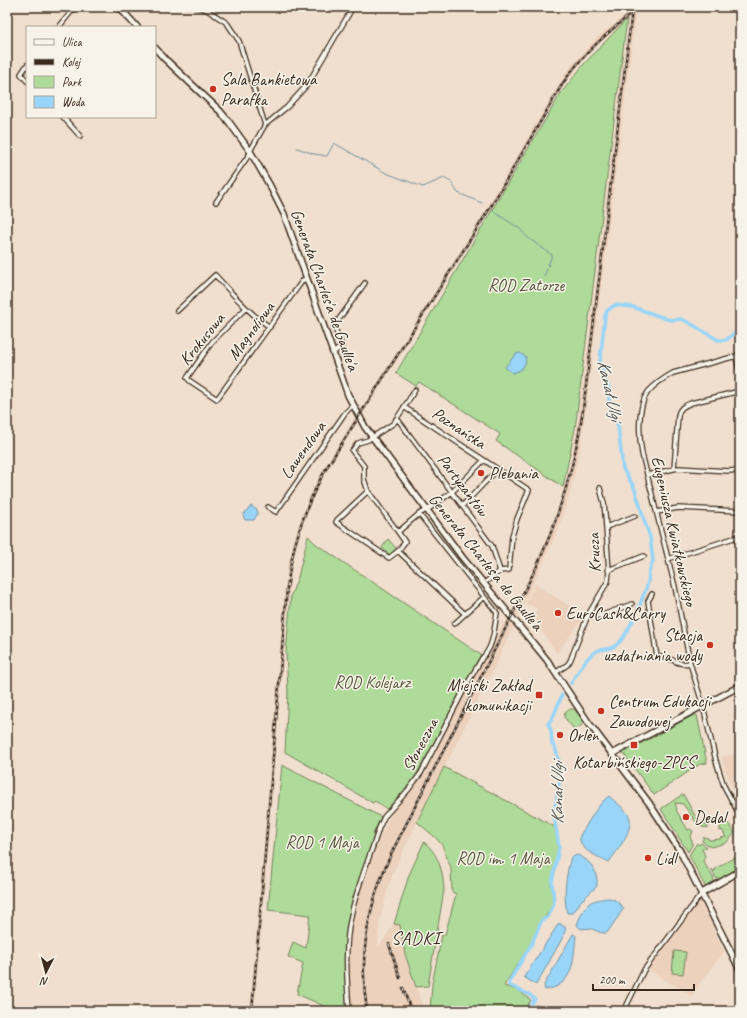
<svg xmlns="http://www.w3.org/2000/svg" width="747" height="1018" font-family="Caveat,sans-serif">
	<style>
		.built { fill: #ecd1bc }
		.green { fill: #aedb99; stroke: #74825c }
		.water { fill: #99d5f9; stroke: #7391a1 }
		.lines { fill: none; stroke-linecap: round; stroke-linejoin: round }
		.stream { stroke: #7391a1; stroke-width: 1 }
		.canal { stroke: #99d5f9; stroke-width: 3.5 }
		.street-casing { stroke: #3b2a1e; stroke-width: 6 }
		.secondary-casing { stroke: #3b2a1e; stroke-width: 8 }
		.street { stroke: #f7f3e8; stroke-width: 3.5 }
		.secondary { stroke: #f7f3e8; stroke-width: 5 }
		.rail-casing { stroke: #3b2a1e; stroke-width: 2.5 }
		.rail { stroke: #f7f3e8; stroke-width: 1; stroke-dasharray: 3; stroke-linecap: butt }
		.poi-dot { fill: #c8321e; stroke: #f7f3e8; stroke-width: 1.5 }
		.labels { text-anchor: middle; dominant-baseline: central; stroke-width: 3; stroke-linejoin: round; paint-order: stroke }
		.poi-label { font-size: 17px; fill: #3b2a1e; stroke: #f7f3e8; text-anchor: start }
		.park-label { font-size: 17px; fill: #58563d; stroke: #f7f3e8 }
		.street-label { font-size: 17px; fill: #3b2a1e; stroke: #f7f3e8 }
		.water-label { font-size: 18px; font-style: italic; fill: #525555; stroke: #f7f3e8 }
		.neighbourhood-label { font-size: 18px; letter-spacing: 1px; fill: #3b2a1e; stroke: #f7f3e8 }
	</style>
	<rect width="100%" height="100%" fill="#f0dfce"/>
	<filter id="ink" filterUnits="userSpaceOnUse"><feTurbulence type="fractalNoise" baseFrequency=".025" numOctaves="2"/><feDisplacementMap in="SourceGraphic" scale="8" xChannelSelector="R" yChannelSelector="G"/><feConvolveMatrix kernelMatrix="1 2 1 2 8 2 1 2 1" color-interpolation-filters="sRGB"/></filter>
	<g filter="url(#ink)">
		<path class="built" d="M636,12L581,445L570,494L557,532L519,615L516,616L512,612L535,565L558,511L566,484L574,448L580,409L630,17L597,45L579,64L564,85L497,199L362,416L360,411L483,215L549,101L567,71L582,54L599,36L626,15L628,13L631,16Z
			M356,417L358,421L325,474L311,503L299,535L292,565L288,601L254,1011H250L284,601L288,564L298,526L311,494L328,462Z
			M535,584L585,616L557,653L533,619L537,608L526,604Z
			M509,619L512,623L513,628L502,650V652L417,822L395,868L389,885L379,924L378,948L394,924L400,925L405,954L424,1011H352L348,967L350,931L359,890L374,849L389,820L394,808L411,789L464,694L485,658L487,657L504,622L506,623Z
			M740,753V804L730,784L721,757Z
			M700,901L724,951L691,996L648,969Z"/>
		<path class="green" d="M627,19L575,429L563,487L496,441L500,434L419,382L416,386L396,373L561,93L584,64Z
			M308,536L316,544L481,655L429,752L415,777L404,791L387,809L375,801L373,803L285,752L288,692L286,652L291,595L298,577Z
			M388,539L396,548L390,555L382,548Z
			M570,709H574L584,721C583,726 577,729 573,728L564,717L565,713Z
			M694,715H697L707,763L700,764L654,795L623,753Z
			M282,765L381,817L373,834L374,838C364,867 350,897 347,929C344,956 347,984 348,1011H335L297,994L303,963L288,957L293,942L306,948L310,915L268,910Z
			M444,767L555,827L559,848L551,884L554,900L553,906L540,924L531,943L504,986L518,990L531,1000L523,1011H430L432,984L442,935H445L456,894L452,892L451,868L442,845L435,837L417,822Z
			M683,794L698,821L708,825V828L706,827L705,828L698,825L683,804L675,803L677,809L676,810L688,830L690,829L693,831L690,838C695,842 691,847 688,852L661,809Z
			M723,822L728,823L735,833L726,843L711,847L702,841L704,837L708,838L709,840L720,839V838L726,837L722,830L720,831V827Z
			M424,842C439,854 443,872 444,890L428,986L416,987L405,954L400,925L394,924L409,875Z
			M697,843L699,845L701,843L707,847L702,849L705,856L703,861L713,877L714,883L706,888L689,855Z
			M740,854V869L721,880L716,878L712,871V869L714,871L716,870L715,869Z
			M674,951L686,952L683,974L672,973Z"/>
		<path class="water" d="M520,353L526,357C526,367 521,371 512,373L505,367L516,354Z
			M251,506L257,510L258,513L254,520H245L243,515Z
			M609,796C615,802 626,809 629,816C635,829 616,852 609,862C599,857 577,850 580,835C588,824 598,803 609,796Z
			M578,855C591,861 598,871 597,886L580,902L577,908L572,913H567C563,894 566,875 571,857Z
			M609,898L615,900L624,908L607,933C596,934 595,926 581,929L577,925C578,921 580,917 582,913C589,900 594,900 609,898Z
			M559,923L566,928L563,937L536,985L524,977Z
			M573,934L576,936C573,960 575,985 545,990L544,985Z"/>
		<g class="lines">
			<path class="stream" d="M297,148L314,154L327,156L334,143L386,173L423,187L444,178L451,182L458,193L482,203
				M493,209L494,212L519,228L527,237L552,255L544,277"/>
			<path class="canal" d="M639,607L648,583L649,572L653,561L650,537L644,520L639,502L634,487L623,469L618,426L609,405V388L600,361L605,316L607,311L615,305L633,307L667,319L672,320L681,319L688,322L718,340H726L740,329
				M571,683C576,676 584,661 590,656C599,647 604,651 613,647C623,644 634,618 638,609
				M532,1003L535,999L530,995L509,985L510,980L532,943L542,920L548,917L552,908L554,902L552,883L559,847L554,815L560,778L559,762L555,747L552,744L551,730L548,724L553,717L562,695
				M525,1011L529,1006"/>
			<defs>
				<path id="street" d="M198,7L207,10L227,23L239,41L265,125L250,151
					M59,27L75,7
					M27,65L21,74L27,81
					M63,117L80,136
					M265,125L287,107L307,85L353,7
					M216,202L251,152
					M246,308L212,342L187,378L190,381L217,399L303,280L307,279
					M177,311L215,275C232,293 248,313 270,327
					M333,353L342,346L334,326L365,283
					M740,355L673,373C664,378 655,384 648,392C637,406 639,438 642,454L675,587L690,663L703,706L716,761L724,786L740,816
					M736,356L739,369
					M404,407L529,490L517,519L512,536L509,570L500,571L487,581
					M396,419L399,421L492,546L500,571
					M674,469L678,416C679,408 684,406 691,403L740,391
					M647,475L678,468L729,471L740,470
					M368,491L337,520L336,522L389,558L398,551
					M462,506L498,469
					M268,507L276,512L345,413L353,405
					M657,512L678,508L740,511
					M606,527L635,516
					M398,532L368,491L364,479V466L352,451L358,443L368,440L394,423L415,390
					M668,559L740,536
					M608,570L644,556
					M652,594L648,601L657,657C660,657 664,657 667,658C677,661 678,665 690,663
					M484,597L465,614L398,551L405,542L398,532L419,514L430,508L452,492L484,460
					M588,615L600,616L632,604
					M454,624L465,614
					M555,673L567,665L570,661L588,615L608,581L609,571L605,514L604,503L600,488
					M536,1008L543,1011
					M349,1011C347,979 344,947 351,916C357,886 370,857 379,828L384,817L409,789L421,773L466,686L482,658C494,647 494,628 497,613L419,514
					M624,1011L644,970L702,893"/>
				<path id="secondary" d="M119,7L137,27
					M155,48L165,59L220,111L229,122L250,151L270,186L284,214L348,395L365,427L462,557L547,660L588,722L649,803L680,851L740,970
					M612,754L740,686
					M702,893L740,871"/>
			</defs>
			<use href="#street" class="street-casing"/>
			<use href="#secondary" class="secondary-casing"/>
			<use href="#street" class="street"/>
			<use href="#secondary" class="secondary"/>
			<defs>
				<path id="rail" d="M389,944L400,978
					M403,988L411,1011
					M252,1011L287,588C292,545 305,505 327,467L490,208L563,83C584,52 611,30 639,7
					M367,1011C358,955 368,903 392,852L537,566C560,515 575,465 583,410L632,11"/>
			</defs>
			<use href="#rail" class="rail-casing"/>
			<use href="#rail" class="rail"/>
		</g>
	</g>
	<g class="poi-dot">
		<circle cx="213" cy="89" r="4"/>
		<circle cx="481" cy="473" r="4"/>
		<circle cx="558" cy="613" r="4"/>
		<circle cx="710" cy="645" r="4"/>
		<rect x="535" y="691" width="8" height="8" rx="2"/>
		<circle cx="601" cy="711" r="4"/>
		<circle cx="560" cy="735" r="4"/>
		<rect x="630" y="741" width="8" height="8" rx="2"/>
		<circle cx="686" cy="817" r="4"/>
		<circle cx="648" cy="858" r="4"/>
	</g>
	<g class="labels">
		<g class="poi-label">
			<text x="221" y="79">Sala Bankietowa<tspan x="221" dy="20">Parafka</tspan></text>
			<text x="489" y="473">Plebania</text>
			<text x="566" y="613">EuroCash&amp;Carry</text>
			<text x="702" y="635" text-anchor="end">Stacja<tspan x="702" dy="20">uzdatniania wody</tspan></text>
			<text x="531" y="685" text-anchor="end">Miejski Zakład<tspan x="531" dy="20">komunikacji</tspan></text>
			<text x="609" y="701">Centrum Edukacji<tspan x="609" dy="20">Zawodowej</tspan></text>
			<text x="568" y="735">Orlen</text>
			<text x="634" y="762" text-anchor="middle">Kotarbińskiego-ZPCS</text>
			<text x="694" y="817">Dedal</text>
			<text x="656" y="858">Lidl</text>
		</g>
		<g class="park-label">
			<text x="526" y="285">ROD Zatorze</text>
			<text x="372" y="682">ROD Kolejarz</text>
			<text x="322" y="842">ROD 1 Maja</text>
			<text x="503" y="858">ROD im. 1 Maja</text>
		</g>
		<g class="street-label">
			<text transform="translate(325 290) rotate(70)">Generała Charles'a de Gaulle'a</text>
			<text transform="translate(251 331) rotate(-54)">Magnoliowa</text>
			<text transform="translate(202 339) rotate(-51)">Krokusowa</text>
			<text transform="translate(459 428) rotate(34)">Poznańska</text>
			<text transform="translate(303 450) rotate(-55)">Lawendowa</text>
			<text transform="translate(463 485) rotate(53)">Partyzantów</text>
			<text transform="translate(674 531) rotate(77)">Eugeniusza Kwiatkowskiego</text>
			<text transform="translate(594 553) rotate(-92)">Krucza</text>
			<text transform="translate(486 562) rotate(51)">Generała Charles'a de Gaulle'a</text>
			<text transform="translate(420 745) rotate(-62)">Słoneczna</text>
		</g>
		<g class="water-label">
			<text transform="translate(610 390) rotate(77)">Kanał Ulgi</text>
			<text transform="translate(557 793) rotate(-90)">Kanał Ulgi</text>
		</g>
		<g class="neighbourhood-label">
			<text x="416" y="938">SADKI</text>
		</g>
	</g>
	<rect width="747" height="1018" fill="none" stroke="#f7f3e8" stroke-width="24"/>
	<rect x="12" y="12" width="723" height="994" fill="none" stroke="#3b2a1e" stroke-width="1.5" filter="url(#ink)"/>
	<rect x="26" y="26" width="130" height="92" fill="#f7f3e8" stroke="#aca397"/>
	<rect x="34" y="39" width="20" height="6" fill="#f7f3e8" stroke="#aca397"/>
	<text x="62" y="46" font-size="12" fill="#3b2a1e">Ulica</text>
	<rect x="34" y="59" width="20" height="6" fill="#3b2a1e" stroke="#aca397"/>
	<text x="62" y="66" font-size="12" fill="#3b2a1e">Kolej</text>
	<rect x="34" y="76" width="20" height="12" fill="#aedb99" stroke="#aca397"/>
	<text x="62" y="86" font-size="12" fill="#3b2a1e">Park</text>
	<rect x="34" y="96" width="20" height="12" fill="#99d5f9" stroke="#aca397"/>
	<text x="62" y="106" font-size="12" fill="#3b2a1e">Woda</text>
	<g transform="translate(46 972) rotate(186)" stroke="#f7f3e8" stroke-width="3" paint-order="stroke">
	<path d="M0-3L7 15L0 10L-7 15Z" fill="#3b2a1e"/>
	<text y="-6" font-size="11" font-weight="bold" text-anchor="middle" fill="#3b2a1e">N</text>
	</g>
	<path d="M593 984v6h101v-6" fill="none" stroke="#3b2a1e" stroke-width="2"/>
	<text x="599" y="984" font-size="12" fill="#3b2a1e" stroke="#f7f3e8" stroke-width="3" paint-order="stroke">200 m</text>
</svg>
